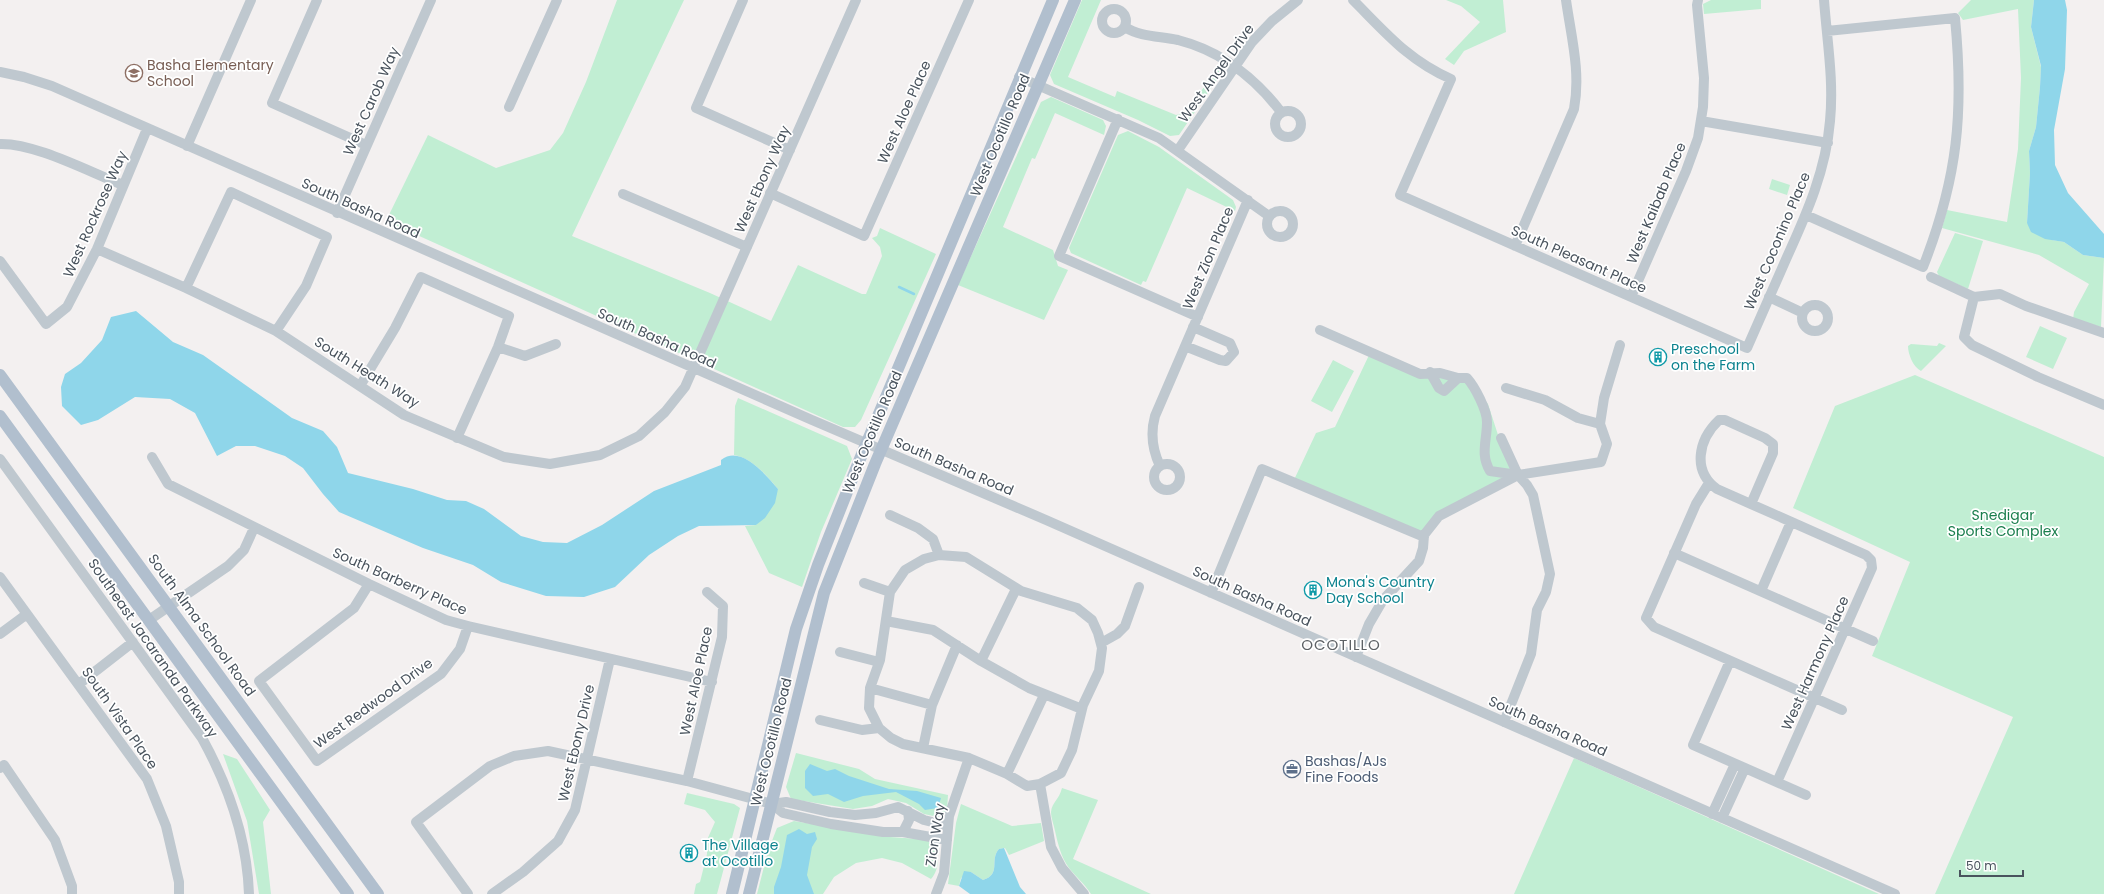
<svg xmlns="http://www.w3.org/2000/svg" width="2104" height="894" font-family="Poppins,sans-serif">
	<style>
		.green { fill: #c1eed3 }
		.water { fill: #8fd6ea }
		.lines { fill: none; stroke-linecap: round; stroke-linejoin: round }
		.stream { stroke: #8fd6ea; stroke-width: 2.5 }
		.minor { stroke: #bfc8cf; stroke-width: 10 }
		.major { stroke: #b1bfce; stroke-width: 12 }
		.labels { text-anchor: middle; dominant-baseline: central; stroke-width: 3.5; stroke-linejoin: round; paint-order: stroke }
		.education-label { font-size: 14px; fill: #785e54; stroke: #fff; text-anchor: start }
		.street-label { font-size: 14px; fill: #49535d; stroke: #fff }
		.culture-label { font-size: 14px; fill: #0d838f; stroke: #fff; text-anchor: start }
		.park-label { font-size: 14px; fill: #1a7e4d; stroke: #fff }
		.service-label { font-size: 14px; fill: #4e5e75; stroke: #fff; text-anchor: start }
		.neighbourhood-label { font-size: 15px; letter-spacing: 1px; fill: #5d6165; stroke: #fff }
	</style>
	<rect width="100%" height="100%" fill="#f3f0f0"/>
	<path class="green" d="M617,0H684L572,236L710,293L771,321L798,265L862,294H866L882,256L880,247L872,238L877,236L880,228L936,254L861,420L855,427H843L386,221L428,135L496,168L550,150L563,133L586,82Z
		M1082,0H1101L1068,77L1115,97L1117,91L1176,115L1185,113L1218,68L1220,75L1179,135L1170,136L1138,120L1054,84L1050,75Z
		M1446,0H1503L1506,32L1464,51L1454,65L1445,59L1480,22L1461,6Z
		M1711,0H1761V9L1704,14L1703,4Z
		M1971,0H2034L2031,27L2041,67L2040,87L2036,127L2029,151L2030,173L2027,223L2052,240L2064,242L2083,255L2104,258L2101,327L2073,319L2074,312L2089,284L2039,255L1942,228L1947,210L2007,222L2018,149L2021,78L2018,9L1963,20L1958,13Z
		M1051,97L1103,120L1106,126L1104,135L1055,113L1035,159L1032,158L1003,227L1053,250L1058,266L1068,270L1044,320L958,285L1041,102Z
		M1128,131L1159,147L1233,200L1236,207L1235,211L1187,188L1146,282L1143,281L1141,285L1071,253L1069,248L1118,135Z
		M1772,179L1790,185L1787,195L1769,189Z
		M1955,233L1983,241L1968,289L1939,276L1937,272Z
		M2040,326L2067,338L2053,369L2026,357Z
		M1939,343L1946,346L1921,371C1913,367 1908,354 1908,346L1911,344L1937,346Z
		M1370,353L1420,374L1467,378L1488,404L1499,438L1517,477L1440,516L1424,537L1293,482L1316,433L1335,427Z
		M1333,360L1354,371L1332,412L1311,401Z
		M1915,375L2104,457V894H1935L2013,717L1872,656L1910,562L1793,508L1835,406Z
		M738,398L847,446L852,459L821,532L802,587L769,573L745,526L756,525L778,489C767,476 752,458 734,455L735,406Z
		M796,753L859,769L875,779L948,795L947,810L938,817L924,814L906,803L888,799L872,806L853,809L791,799L786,787Z
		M223,754L237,759L270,810L263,822L271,894H259L247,821Z
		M1574,758L1879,894H1514Z
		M1062,788L1098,800L1073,859L1151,894H1091C1085,884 1076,877 1069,868C1061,857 1058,844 1055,831C1054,825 1051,818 1051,812C1052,802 1059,800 1062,788Z
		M687,793L734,804L740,808L717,894H694L696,884L700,882L707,854V840L715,822L705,810L684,804Z
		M961,804L1012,826L1041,823L1044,841L1009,855L1005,848L999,849C989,860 1002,874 983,880L971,872L961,878L959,886L948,884L956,823Z
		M794,821L890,837L933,840C938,854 941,867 931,879L902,863L882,858L856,863L834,877L823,894H757L768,851L777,828Z"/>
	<path class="water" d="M2034,0H2065L2067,10L2065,69L2054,130L2055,165L2068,193L2104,234V258L2083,255L2064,242L2045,239L2031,232L2027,223L2030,173L2029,151L2036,127L2040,87L2041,66L2031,27Z
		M136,311L173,342L203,355L292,418L323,431L337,447L348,473L413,489L447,500L466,501L484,509L521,536L543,542L567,543L602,525L654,491L721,465V460C741,444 766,475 778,489L775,503L765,518L756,525L699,526L678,536L649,555L615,587L584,597L546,596L501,582L473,565L423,548L339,512L323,494L303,468L285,456L255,446H236L217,456L195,413L170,399L135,397L98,420L81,425L62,406L61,387L65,374L81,363L102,340L111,317Z
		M810,764L827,771L835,769L849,776L889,789L917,791L941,798L938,808L925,810L919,804L896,792L863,796L844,802L828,794L813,796L805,788V771Z
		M799,829L807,834L815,832L817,839L812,847L807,875L814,894H774V887L781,867L787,835Z
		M1004,848L1020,887L1026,894H970L959,886L964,871L971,872L983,880C1002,874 989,860 999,849Z"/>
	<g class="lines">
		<path class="stream" d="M899,287L914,294"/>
		<path class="minor" d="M317,0L272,103L366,145
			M743,0L696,108L790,150
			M1353,0C1385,32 1409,61 1451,79L1400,195L1747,348C1760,318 1774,287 1787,257C1807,213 1826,170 1830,121C1834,80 1827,41 1824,0
			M1102 21a12 12 0 1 1 24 0a12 12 0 1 1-24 0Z
			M1125,27C1140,37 1160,36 1178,40C1221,51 1255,78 1281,112
			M0,72L24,77L52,86L812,420L1046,520L1895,894
			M1019,77L1159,138L1269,216
			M509,107L557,0
			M1275 124a13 13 0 1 1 26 0a13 13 0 1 1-26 0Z
			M1118,119L1059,256L1198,317
			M1701,121L1828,143
			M0,144C35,143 89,172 123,185
			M187,146L251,0
			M1178,150L1252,42L1272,21L1298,0
			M770,193L864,236L969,0
			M623,194L747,247
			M1267 224a13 13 0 1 1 26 0a13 13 0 1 1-26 0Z
			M337,213L431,0
			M1806,215L1923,267C1958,178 1964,112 1955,18L1827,31
			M1515,246L1574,109C1581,72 1571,36 1566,0
			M97,249L186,288L276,331L404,415L504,457L550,464L600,455L639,436L665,412L685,387L856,0
			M0,261L46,324L67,307L97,249L147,129
			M1931,277L1974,297
			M186,288L231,192L327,237L306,286L276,331
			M1631,297L1686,171L1698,138L1703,107L1704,78L1697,5L1698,0
			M1769,297L1803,313
			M1974,297L1964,337L1972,345L2038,377L2104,405
			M1974,297L2000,294L2026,306L2104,333
			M1802 318a13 13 0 1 1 26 0a13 13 0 1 1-26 0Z
			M1320,330L1420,374L1440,373L1458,378H1467C1475,387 1487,410 1487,422C1487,441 1480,454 1490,471L1518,475
			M1185,346L1220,360L1226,361L1234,352L1230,343L1193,327
			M498,347L525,356L556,344
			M1430,372L1439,388L1444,391L1458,378
			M360,386L395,328L421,277L509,316L498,347L457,438
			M1506,388L1545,400L1578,418L1600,424
			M1501,438L1518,475L1527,485L1533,495L1550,574L1546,592L1537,610L1531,654L1504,722
			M152,457L168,484L369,584L446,620L468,626L712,682
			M0,459L202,738C229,787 247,838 249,894
			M1154 477a13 13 0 1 1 26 0a13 13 0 1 1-26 0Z
			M1160,466C1152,449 1150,434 1155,416L1248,200
			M1709,483L1696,504L1646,618L1654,627L1842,710
			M1751,504L1773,453V444L1765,438L1725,420H1719C1698,440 1692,471 1717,489L1866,555L1871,560L1872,568L1777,782
			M890,515L918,528L933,539L939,555
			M1674,553L1873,641
			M939,555L966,557L1021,591L1077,608L1092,620L1098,633L1102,648L1099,671L1083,705L1072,750L1061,773L1040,784L1027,786L1007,774L969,758L903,744L891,738L879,728L869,708L870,688L880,660L890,592L905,570L924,559Z
			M0,577L147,779L166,826L179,882V894
			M864,583L890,592
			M369,584L354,608L259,681L317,761L441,674L460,649L468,626
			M1761,591L1791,522
			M1211,593L1262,469L1424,537
			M149,620L228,566L244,550L254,528
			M886,621L933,630L981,661L1029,688L1082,709
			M0,634L27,614
			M1101,643L1117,634L1125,626L1139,587
			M840,652L879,662
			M1356,657L1369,624L1383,600L1419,561L1423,548L1424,535L1439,516L1518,475L1601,462L1607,444L1600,424L1604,398L1620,345
			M981,661L1016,589
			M1730,661L1693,745L1806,795
			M79,684L133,642
			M870,688L932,705
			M820,720L862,730L879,728
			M923,748L932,705L957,645
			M0,768L4,765L55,840L72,886V894
			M1007,774L1044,695
			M687,781L722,637L723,606L707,592
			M1040,784L1051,847L1062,868L1084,894
			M772,804L783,813L831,824L883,832H903L947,840
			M1712,814L1735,764
			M1722,818L1745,768
			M903,832L909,820L908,811
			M468,894L416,822L490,766L514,756L548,751L687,781L772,804L786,802L830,812L855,815L876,813L898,807L924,820L948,826
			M492,894L523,872L558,841L575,810L610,659
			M936,894L944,873L949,816L969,758"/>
		<path class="major" d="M0,375L378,894
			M0,416L348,894
			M732,894L796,629L818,565L860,459L1053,0
			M749,894L824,593L875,464L1075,0"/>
	</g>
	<defs>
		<symbol id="school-ring" viewBox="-11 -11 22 22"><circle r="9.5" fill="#fff" stroke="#8d6e63" stroke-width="1.5"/><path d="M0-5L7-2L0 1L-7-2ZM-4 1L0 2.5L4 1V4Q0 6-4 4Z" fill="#8d6e63"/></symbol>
		<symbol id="building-ring" viewBox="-11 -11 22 22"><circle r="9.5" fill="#fff" stroke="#0f9aa8" stroke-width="1.5"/><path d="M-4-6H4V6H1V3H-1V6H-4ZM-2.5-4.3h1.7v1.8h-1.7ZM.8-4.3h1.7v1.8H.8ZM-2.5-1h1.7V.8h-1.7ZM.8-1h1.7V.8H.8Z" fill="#0f9aa8"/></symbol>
		<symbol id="office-ring" viewBox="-11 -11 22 22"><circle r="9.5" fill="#fff" stroke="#5c6f8a" stroke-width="1.5"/><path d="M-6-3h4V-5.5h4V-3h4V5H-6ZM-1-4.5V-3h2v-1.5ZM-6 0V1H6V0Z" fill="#5c6f8a"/></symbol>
	</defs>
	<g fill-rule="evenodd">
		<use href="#school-ring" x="124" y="63" width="20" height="20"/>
		<use href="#building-ring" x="1648" y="347" width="20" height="20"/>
		<use href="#building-ring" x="1303" y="580" width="20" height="20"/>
		<use href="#office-ring" x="1282" y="759" width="20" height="20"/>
		<use href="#building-ring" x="679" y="843" width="20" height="20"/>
	</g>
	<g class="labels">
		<g class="education-label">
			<text x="147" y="65">Basha Elementary<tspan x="147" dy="16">School</tspan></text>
		</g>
		<g class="street-label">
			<text transform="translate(1216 73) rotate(-54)">West Angel Drive</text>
			<text transform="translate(371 101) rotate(-66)">West Carob Way</text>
			<text transform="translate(904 112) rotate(-66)">West Aloe Place</text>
			<text transform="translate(1000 135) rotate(-67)">West Ocotillo Road</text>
			<text transform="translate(762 179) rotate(-66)">West Ebony Way</text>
			<text transform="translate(1656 203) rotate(-67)">West Kaibab Place</text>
			<text transform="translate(361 208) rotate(24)">South Basha Road</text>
			<text transform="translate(95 214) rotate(-66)">West Rockrose Way</text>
			<text transform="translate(1777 241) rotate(-67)">West Coconino Place</text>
			<text transform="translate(1208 258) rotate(-67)">West Zion Place</text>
			<text transform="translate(1579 259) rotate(24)">South Pleasant Place</text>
			<text transform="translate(657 338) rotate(24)">South Basha Road</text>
			<text transform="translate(367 372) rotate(32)">South Heath Way</text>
			<text transform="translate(872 432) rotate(-67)">West Ocotillo Road</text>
			<text transform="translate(954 466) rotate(23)">South Basha Road</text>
			<text transform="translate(400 581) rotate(24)">South Barberry Place</text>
			<text transform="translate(1252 596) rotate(24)">South Basha Road</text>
			<text transform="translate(202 625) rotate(54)">South Alma School Road</text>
			<text transform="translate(153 648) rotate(55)">Southeast Jacaranda Parkway</text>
			<text transform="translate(1815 663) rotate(-66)">West Harmony Place</text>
			<text transform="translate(696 681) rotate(-78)">West Aloe Place</text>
			<text transform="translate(373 703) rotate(-36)">West Redwood Drive</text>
			<text transform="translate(120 718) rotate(55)">South Vista Place</text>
			<text transform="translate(1548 726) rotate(24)">South Basha Road</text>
			<text transform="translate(771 742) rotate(-76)">West Ocotillo Road</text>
			<text transform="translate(576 743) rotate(-77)">West Ebony Drive</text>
			<text transform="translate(935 835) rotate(-81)">Zion Way</text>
		</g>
		<g class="culture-label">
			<text x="1671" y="349">Preschool<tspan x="1671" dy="16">on the Farm</tspan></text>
			<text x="1326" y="582">Mona's Country<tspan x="1326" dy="16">Day School</tspan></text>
			<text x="702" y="845">The Village<tspan x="702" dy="16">at Ocotillo</tspan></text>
		</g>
		<g class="park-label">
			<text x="2003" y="515">Snedigar<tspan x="2003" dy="16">Sports Complex</tspan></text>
		</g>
		<g class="service-label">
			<text x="1305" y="761">Bashas/AJs<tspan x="1305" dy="16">Fine Foods</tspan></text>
		</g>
		<g class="neighbourhood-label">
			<text x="1341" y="644">OCOTILLO</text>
		</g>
	</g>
	<path d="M1960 870v6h63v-6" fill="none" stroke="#49535d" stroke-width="2"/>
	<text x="1966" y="870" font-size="12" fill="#49535d" stroke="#ffffff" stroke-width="3" paint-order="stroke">50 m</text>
</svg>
